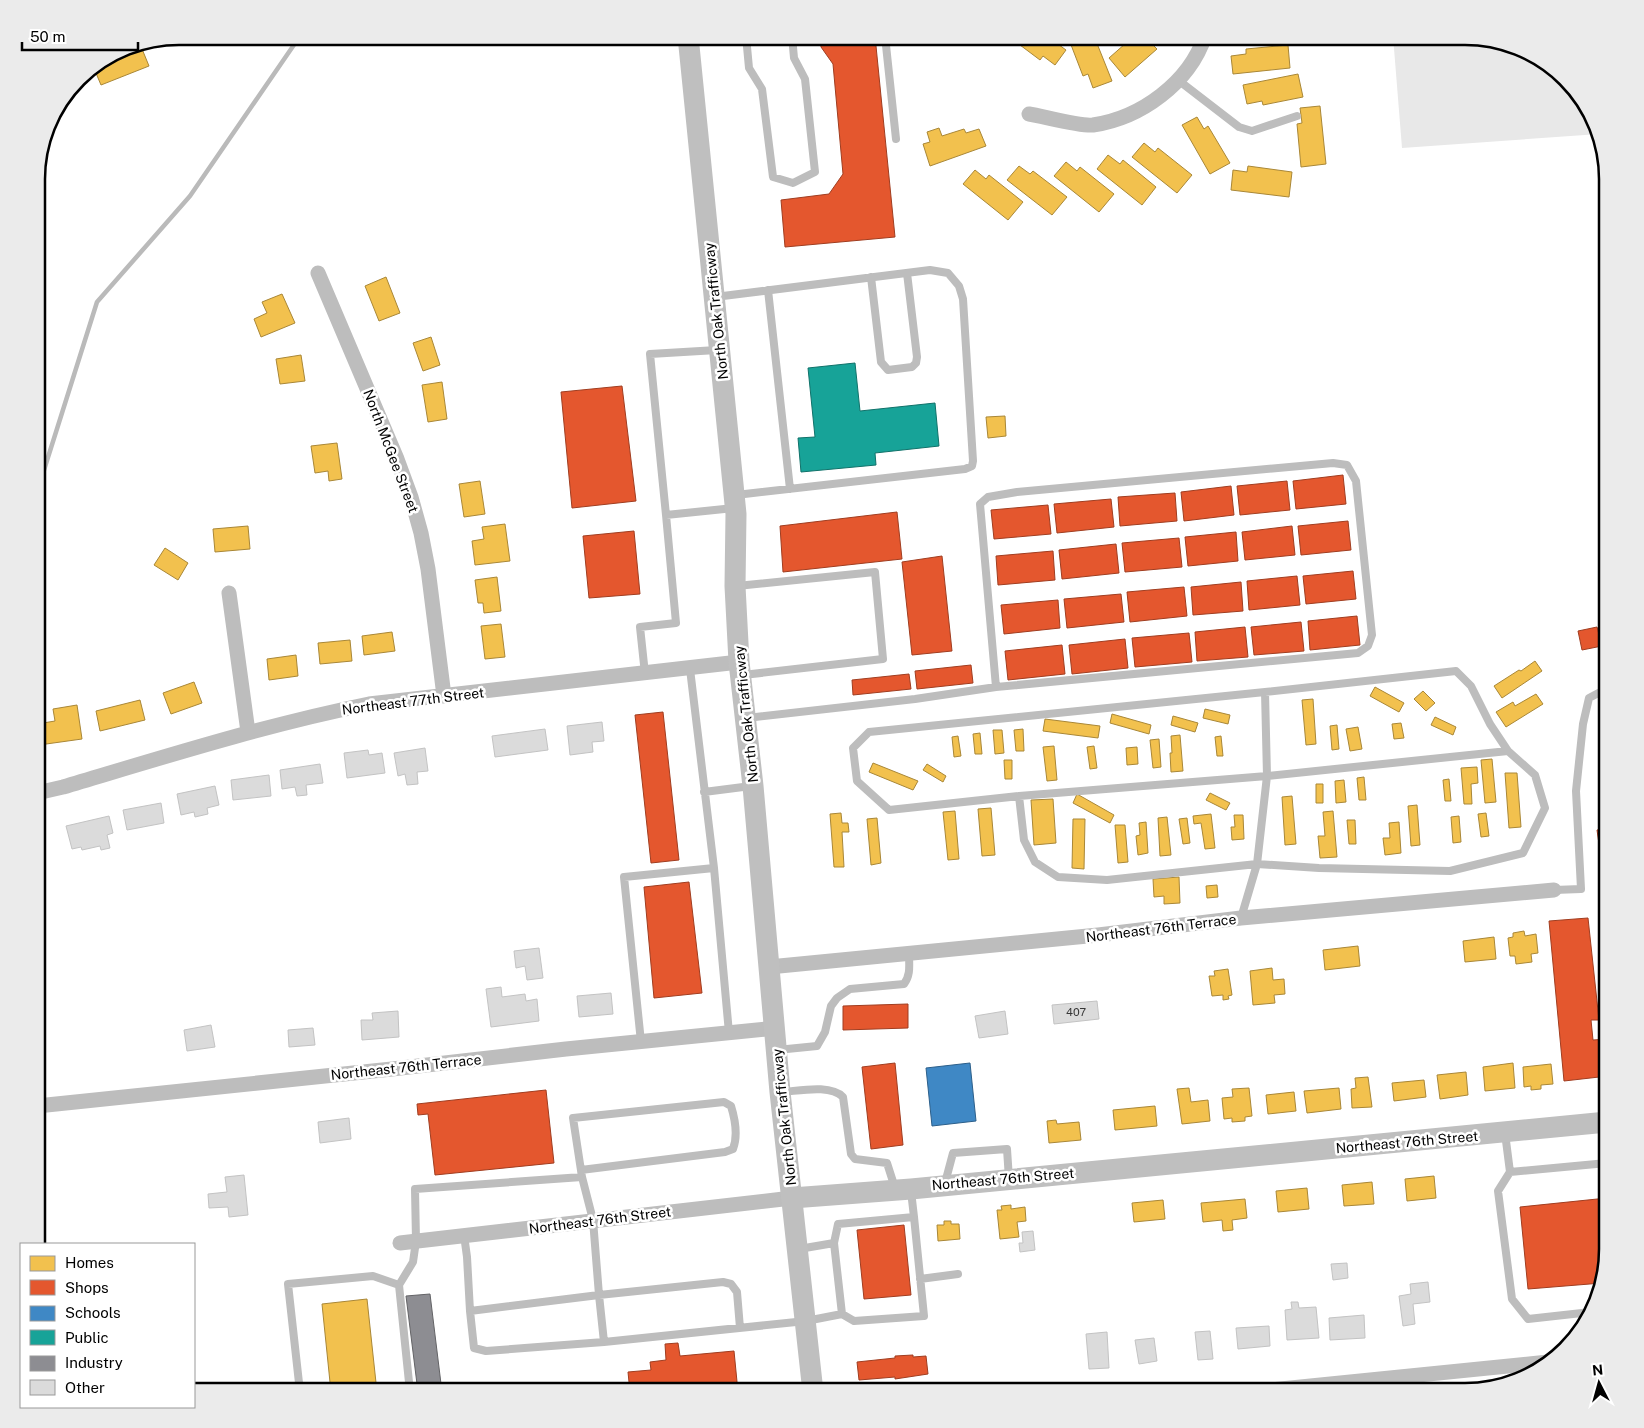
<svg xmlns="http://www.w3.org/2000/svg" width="1644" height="1428" font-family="'Public Sans',sans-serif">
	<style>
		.pitch { fill: #e8e8e8 }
		.homes { fill: #f2c14e; stroke: #a98737 }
		.shops { fill: #e4572e; stroke: #a03d20 }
		.schools { fill: #3f88c5; stroke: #2c5f8a }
		.public { fill: #17a398; stroke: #10726a }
		.industry { fill: #8d8d92; stroke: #636366 }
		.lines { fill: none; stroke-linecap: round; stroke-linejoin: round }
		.stream { stroke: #bababa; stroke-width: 4.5 }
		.building { fill: #dbdbdb; stroke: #c3c3c3 }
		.lane { stroke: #bdbdbd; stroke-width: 8 }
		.street { stroke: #bdbdbd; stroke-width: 15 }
		.secondary { stroke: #bfbfbf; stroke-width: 21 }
		.labels { text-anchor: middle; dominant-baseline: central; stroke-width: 5; stroke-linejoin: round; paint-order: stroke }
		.number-label { font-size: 11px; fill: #373737 }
		.street-label { font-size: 14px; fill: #000; stroke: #fff }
		.rim { fill: none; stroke: #000; stroke-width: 2.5 }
	</style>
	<rect width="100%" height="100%" fill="#fff"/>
	<path class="pitch" d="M1393,36H1465L1520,47L1566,78L1597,124L1599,134L1402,148Z"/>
	<path class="homes" d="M1008,36H1047L1066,50L1055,65L1043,56L1040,60Z
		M1094,36L1112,81L1093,88L1088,74L1083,76L1068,37Z
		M1134,36H1163L1153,45L1157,49L1125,77L1109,58Z
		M1246,36H1281L1248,45Z
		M140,44L149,66L101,85L93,66L114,54Z
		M1288,45L1290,68L1233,74L1231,56L1246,54V49Z
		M1298,74L1303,97L1263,105L1262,101L1247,104L1243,85Z
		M1320,106L1326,164L1301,167L1297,124L1302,123L1300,108Z
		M1197,117L1204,129L1208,126L1230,163L1210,174L1182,125Z
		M939,128L942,136L964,129L966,133L979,129L986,146L930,166L923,144L930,142L927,132Z
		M1144,143L1155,152L1158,148L1192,175L1177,193L1132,157Z
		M1108,155L1120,164L1123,160L1156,187L1142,205L1097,169Z
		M1066,162L1077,171L1080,167L1114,194L1099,212L1054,176Z
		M1019,166L1030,174L1033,171L1067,197L1052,215L1007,180Z
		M1248,166L1292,172L1289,197L1231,190L1233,170L1247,172Z
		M975,170L986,179L989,175L1023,202L1008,220L963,184Z
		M386,277L400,313L379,321L365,286Z
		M282,294L295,323L261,337L254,319L267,313L262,302Z
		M431,337L440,365L423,371L413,343Z
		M301,355L305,381L280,384L276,359Z
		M442,382L447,419L428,422L422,385Z
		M1005,416L1006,436L988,438L986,417Z
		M337,443L342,479L329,481L328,471L315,473L311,446Z
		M480,481L485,514L464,517L459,484Z
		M505,524L510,561L475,565L472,541L484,539L482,527Z
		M248,526L250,549L215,552L213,529Z
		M165,548L188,563L178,580L154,565Z
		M497,577L501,611L484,613L483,603H478L475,580Z
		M501,624L505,657L485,659L481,626Z
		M392,632L395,651L364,655L362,636Z
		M350,640L352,661L320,664L318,643Z
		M296,655L298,676L269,680L267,659Z
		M1535,661L1542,671L1502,698L1494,686L1519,670L1521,671Z
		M194,682L202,703L171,714L163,693Z
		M1375,687L1404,703L1399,712L1370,696Z
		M1423,691L1435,703L1426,711L1414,699Z
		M1536,694L1543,704L1506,727L1496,712L1513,702L1515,706Z
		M1313,699L1316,744L1306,745L1302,700Z
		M140,700L145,720L100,731L96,711Z
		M77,705L82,739L39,745L37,724L55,721L53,709Z
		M1205,709L1230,715L1228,724L1203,718Z
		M1112,714L1151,725L1149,734L1110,723Z
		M1173,716L1198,723L1195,732L1171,725Z
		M1435,717L1456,727L1453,735L1431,725Z
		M1045,719L1100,726L1098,738L1043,731Z
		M1401,723L1404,738L1394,739L1392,724Z
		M1337,725L1339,749L1332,750L1330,726Z
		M1358,727L1362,749L1350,751L1346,729Z
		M1023,729L1024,751H1016L1014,730Z
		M993,730H1002L1004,753L995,754Z
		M980,733L982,754H975L973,734Z
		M1180,735L1183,771L1171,772L1170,753H1172L1171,736Z
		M958,736L961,756L954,757L952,737Z
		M1221,736L1223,756H1217L1215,737Z
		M1159,739L1161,767L1153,768L1150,740Z
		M1054,746L1057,780L1047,781L1043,747Z
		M1094,746L1097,768L1090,769L1087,747Z
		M1137,747L1138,764L1127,765L1126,748Z
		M1492,759L1496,802L1485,803L1481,760Z
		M1004,760H1012V779H1005Z
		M873,763L918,781L913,790L869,772Z
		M927,764L946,776L943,782L923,770Z
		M1477,767L1478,783L1471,784L1472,804H1464L1461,768Z
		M1505,773H1517L1521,827L1509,828Z
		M1364,777L1366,800H1359L1357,778Z
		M1449,779L1451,801H1445L1443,780Z
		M1344,780L1346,802L1336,803L1335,781Z
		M1316,784H1323V803H1316Z
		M1210,793L1230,803L1226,810L1206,800Z
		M1077,794L1114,815L1110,823L1073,803Z
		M1292,796L1296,844L1285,845L1282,797Z
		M1053,799L1056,843L1034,845L1031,800Z
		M1417,805L1420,845L1411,846L1408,806Z
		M991,808L995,855L982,856L978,809Z
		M955,811L959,859L948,860L943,812Z
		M1333,811L1337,857L1320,858L1318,836H1325L1323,812Z
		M841,813L842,823H848L849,832H842L844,867H834L830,814Z
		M1486,813L1489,836L1481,837L1478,814Z
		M1211,814L1215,848L1205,849L1201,823L1194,824L1193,816Z
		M1234,815H1243L1244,839L1232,840L1231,827H1235Z
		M1459,816L1461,842L1453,843L1451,817Z
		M1167,817L1171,855L1160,856L1158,818Z
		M877,818L881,863L871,865L867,819Z
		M1187,818L1190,843L1183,844L1179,819Z
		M1073,819H1085L1084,869L1072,868Z
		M1347,820H1355L1356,844H1349Z
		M1146,822L1148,853L1138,855L1136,836L1140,835L1139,823Z
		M1399,822L1401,853L1385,855L1383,838H1390L1389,823Z
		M1115,825H1125L1128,862L1118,863Z
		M1179,877L1180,903L1164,904V896L1154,897L1153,879Z
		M1217,885L1218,897L1207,898L1206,886Z
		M1524,931L1525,936L1536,934L1538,953L1531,954L1532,962L1516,964L1515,956H1510L1508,938L1513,937V933Z
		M1494,937L1496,959L1465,962L1463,941Z
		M1358,946L1360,966L1325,970L1323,950Z
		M1272,968L1273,980L1284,979L1285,994L1274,995L1275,1003L1253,1005L1250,971Z
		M1228,969L1232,995L1228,996L1229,999L1223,1000V995L1212,996L1209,976H1215L1214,971Z
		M1513,1063L1515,1088L1485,1091L1483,1067Z
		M1551,1064L1553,1084L1541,1085V1089L1531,1090V1086L1524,1087L1523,1067Z
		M1466,1072L1468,1095L1440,1099L1437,1075Z
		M1368,1077L1372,1107L1352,1108L1351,1089L1356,1088L1355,1078Z
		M1424,1080L1426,1097L1394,1101L1392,1083Z
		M1189,1088L1191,1102L1208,1100L1210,1121L1182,1124L1177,1089Z
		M1249,1088L1252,1116L1245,1117V1121L1232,1122V1118L1224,1119L1222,1098L1233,1097L1232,1089Z
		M1339,1088L1341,1109L1307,1113L1304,1091Z
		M1294,1092L1296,1111L1268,1114L1266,1095Z
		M1155,1106L1157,1126L1115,1130L1113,1110Z
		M1056,1120L1057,1124L1079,1122L1081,1140L1049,1143L1047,1121Z
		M1434,1176L1436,1198L1407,1201L1405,1179Z
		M1372,1182L1374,1204L1344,1206L1342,1185Z
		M1307,1188L1309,1209L1278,1212L1276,1191Z
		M1245,1199L1247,1218L1232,1220L1233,1230L1223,1231L1222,1220L1203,1222L1201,1203Z
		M1163,1200L1165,1219L1134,1222L1132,1203Z
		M1011,1205V1209L1025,1207L1026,1221L1017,1222L1019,1237L1000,1239L997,1210H1002L1001,1206Z
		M944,1221H951V1224H959L960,1239L938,1241L937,1225H944Z
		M367,1299L377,1392H331L322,1304Z"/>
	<path class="shops" d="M820,36H875L895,237L785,247L781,200L829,194L843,174L833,64L821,47Z
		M622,386L636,501L572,508L561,392Z
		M1343,475L1346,504L1296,509L1293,481Z
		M1287,481L1290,510L1240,515L1237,486Z
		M1231,486L1234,515L1184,521L1181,492Z
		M1175,493L1177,521L1120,526L1118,497Z
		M1111,499L1114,527L1057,533L1054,504Z
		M1048,505L1051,534L994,539L991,510Z
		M897,512L902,559L783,572L780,526Z
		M1348,521L1351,550L1301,555L1298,526Z
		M1292,526L1295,555L1245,560L1242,532Z
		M634,531L640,594L589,598L583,536Z
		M1236,532L1238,561L1188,566L1185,537Z
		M1179,538L1182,567L1125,572L1122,543Z
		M1116,544L1119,573L1062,579L1059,550Z
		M1053,551L1055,580L998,585L996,556Z
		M942,556L952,651L912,655L902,562Z
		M1353,571L1356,599L1306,604L1303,576Z
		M1297,576L1300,605L1249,610L1247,581Z
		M1241,582L1243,611L1193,615L1191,587Z
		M1184,587L1187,616L1130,622L1127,592Z
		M1121,594L1124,622L1067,628L1064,599Z
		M1058,600L1060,628L1004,634L1001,605Z
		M1357,616L1360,645L1310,650L1308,621Z
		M1301,622L1304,651L1254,655L1251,627Z
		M1245,627L1248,657L1197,661L1195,632Z
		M1597,627L1602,646L1582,650L1578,631Z
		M1189,633L1192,662L1135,667L1132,638Z
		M1125,639L1128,668L1072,674L1069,645Z
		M1062,645L1065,674L1008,680L1005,651Z
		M971,665L973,683L917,689L915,671Z
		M909,674L911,689L853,695L852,680Z
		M663,712L679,860L651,863L635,715Z
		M1608,714V779L1601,715Z
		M1608,828V850L1600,851L1597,830Z
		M689,882L702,993L654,998L644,887Z
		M1588,918L1599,1020H1591L1593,1040L1608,1039V1076L1564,1081L1549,921Z
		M908,1004V1028L843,1030V1006Z
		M895,1063L903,1145L871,1149L862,1067Z
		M546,1090L554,1163L435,1175L428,1114L418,1115L417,1104Z
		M1607,1198V1258L1602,1283L1528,1289L1520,1207Z
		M904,1225L911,1295L864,1299L857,1230Z
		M678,1343L680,1356L734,1351L738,1392H630L628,1372L651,1370L650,1362L666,1360L665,1344Z
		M913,1355V1357L926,1356L928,1374L895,1379V1377L859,1380L857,1362L895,1358V1356Z"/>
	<path class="schools" d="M970,1063L976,1121L932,1126L926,1068Z"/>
	<path class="public" d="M855,363L860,411L935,403L939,446L875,453L876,465L801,472L798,438L815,437L808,368Z"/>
	<path class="industry" d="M430,1294L442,1392H418L406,1296Z"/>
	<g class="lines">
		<path class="stream" d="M37,483L44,470L97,302L190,196L300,36"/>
	</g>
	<path class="building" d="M602,722L604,741L592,742L593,752L570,755L567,726Z
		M545,729L548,750L495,757L492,736Z
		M425,748L428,771L417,772L418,784L407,785L405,774L398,776L394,753Z
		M368,750L369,755L382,753L385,773L347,778L344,753Z
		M320,764L323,783L306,785L307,795L297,796L295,787L282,789L280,770Z
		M269,775L271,796L233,800L231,780Z
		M215,786L219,805L207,808L208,814L195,817L194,812L181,815L177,794Z
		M161,803L164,823L127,830L123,810Z
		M109,816L113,833L107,835L110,848L101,850L100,846L82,850L81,847L72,849L66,826Z
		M41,830L43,851H37V831Z
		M539,948L543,978L527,980L525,966L516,968L514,951Z
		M501,987L502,997L525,994L526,1001L537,999L539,1021L491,1027L486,989Z
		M611,993L613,1014L579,1017L577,996Z
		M1097,1001L1099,1019L1054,1024L1052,1005Z
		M398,1011L399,1037L362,1040L361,1020H373L372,1013Z
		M1005,1011L1008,1034L979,1038L975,1016Z
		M211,1025L215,1047L187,1051L184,1030Z
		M313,1028L315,1045L289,1047L288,1030Z
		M349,1118L351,1139L320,1143L318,1122Z
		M244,1175L248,1215L229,1217L228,1207L209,1208L208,1194L227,1192L225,1177Z
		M1033,1231L1035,1250L1020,1252L1019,1243H1023L1022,1232Z
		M1347,1263L1348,1278L1333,1280L1331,1264Z
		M1428,1282L1430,1302L1413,1304L1415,1324L1403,1326L1399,1296L1411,1294L1410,1284Z
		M1291,1302H1298L1299,1308L1316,1307L1319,1338L1287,1340L1285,1310L1292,1309Z
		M1364,1315L1365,1338L1330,1340L1329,1318Z
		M1269,1326L1270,1346L1238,1349L1236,1328Z
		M1210,1331L1213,1359L1198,1360L1195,1332Z
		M1107,1332L1109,1368L1089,1369L1086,1334Z
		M1154,1338L1157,1361L1139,1364L1135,1340Z"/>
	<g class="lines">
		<path class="lane" d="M746,36L749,68L762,89L773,177L793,183L815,172L805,79L794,58L792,36
			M885,36L896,139
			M1178,80L1239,127L1252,131L1297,116
			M871,277L881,362L888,370L912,367L916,363L917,357L907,273
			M768,290L790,489
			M715,297L930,270L948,273L959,286L963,299L973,461L972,466L965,469L736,495
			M666,515L650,354L717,350
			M737,586L875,572L883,659L743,675
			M1456,671L1471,686L1490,724L1508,751L1267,776L1019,796L889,810L857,781L853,748L869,732L1265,692Z
			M645,674L640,627L676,623L666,515L734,508
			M747,718L915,699L996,687L1358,653L1368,646L1372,635L1356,481L1347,465L1333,463L1017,492L988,497L980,504L996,687
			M704,792L751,786
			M1019,796L1024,840L1035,862L1058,877L1107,880L1257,864L1319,868L1450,871L1523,853L1545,808L1535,775L1508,751
			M714,868L729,1033
			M1554,890L1581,889L1576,791L1583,724L1589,698L1608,688
			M1241,918L1257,864L1267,776L1265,692
			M641,1042L624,877L714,868L690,669
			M777,1050L817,1046L825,1032L831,1006L837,998L850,989L904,984C911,975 909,965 909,953
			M781,1092C799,1091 830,1084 843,1097L851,1154L855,1159L887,1163L895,1188
			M1505,1133L1510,1172L1498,1191L1512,1299L1528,1319L1591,1312
			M581,1170L725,1152L733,1149C738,1136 735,1119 731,1106L724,1102L573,1118L582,1177
			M1510,1172L1607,1163
			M945,1183L953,1153L1007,1149L1009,1179
			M834,1243L838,1224L914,1217L911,1191
			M920,1279L958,1274
			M470,1311L474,1348L486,1351L604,1342
			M842,1314L854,1321L924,1316L914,1217
			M740,1328L737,1292L731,1284L723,1282L599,1295L604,1342L806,1321L842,1314L834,1243L799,1249
			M300,1392L288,1284L373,1276L399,1285
			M410,1392L399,1285L413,1262L416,1241L415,1189L582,1177L593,1220L599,1295L470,1311L467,1257L464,1235"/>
		<path class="street" d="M1029,114C1042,116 1083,127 1093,125C1141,118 1189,83 1205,36
			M318,273L397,459L411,497L421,533L428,569L444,696
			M229,593L248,732
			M37,793L63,787C164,757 265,725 369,704L739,662
			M769,967L1098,935L1241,918L1554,890
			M37,1106L392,1069L566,1049L776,1028
			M400,1243L792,1198
			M1250,1392L1548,1362"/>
		<path class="secondary" d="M688,36L736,514L735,586L739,662L753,786L780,1092L813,1392
			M792,1198L911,1189L1607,1122"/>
	</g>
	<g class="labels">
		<g class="number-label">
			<text x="1076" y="1012">407</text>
		</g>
		<g class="street-label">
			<text transform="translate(716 311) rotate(-96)">North Oak Trafficway</text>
			<text transform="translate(391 451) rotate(69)">North McGee Street</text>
			<text transform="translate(413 701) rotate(-7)">Northeast 77th Street</text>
			<text transform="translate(746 714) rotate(-96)">North Oak Trafficway</text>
			<text transform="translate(1161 928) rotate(-7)">Northeast 76th Terrace</text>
			<text transform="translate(406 1067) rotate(-6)">Northeast 76th Terrace</text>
			<text transform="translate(784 1117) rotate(-96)">North Oak Trafficway</text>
			<text transform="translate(1407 1142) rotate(-5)">Northeast 76th Street</text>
			<text transform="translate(1003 1179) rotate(-5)">Northeast 76th Street</text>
			<text transform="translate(600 1220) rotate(-7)">Northeast 76th Street</text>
		</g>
	</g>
	<path d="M0 0H1644V1428H0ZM179 45H1465A134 134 0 0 1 1599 179V1249A134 134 0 0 1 1465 1383H179A134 134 0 0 1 45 1249V179A134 134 0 0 1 179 45Z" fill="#ebebeb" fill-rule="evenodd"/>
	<path class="rim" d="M179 45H1465A134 134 0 0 1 1599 179V1249A134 134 0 0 1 1465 1383H179A134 134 0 0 1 45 1249V179A134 134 0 0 1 179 45Z"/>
	<rect x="20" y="1243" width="175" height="165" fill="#ffffff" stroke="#999999"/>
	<rect x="30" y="1256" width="25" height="15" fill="#f2c14e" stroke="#999999"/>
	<text x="65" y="1268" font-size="15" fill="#000000">Homes</text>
	<rect x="30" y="1280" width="25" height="15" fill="#e4572e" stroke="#999999"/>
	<text x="65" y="1293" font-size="15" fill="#000000">Shops</text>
	<rect x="30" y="1306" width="25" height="15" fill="#3f88c5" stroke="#999999"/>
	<text x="65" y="1318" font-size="15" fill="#000000">Schools</text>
	<rect x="30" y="1330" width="25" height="15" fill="#17a398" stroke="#999999"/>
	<text x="65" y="1343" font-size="15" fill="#000000">Public</text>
	<rect x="30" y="1356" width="25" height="15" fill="#8d8d92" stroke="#999999"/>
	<text x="65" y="1368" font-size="15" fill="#000000">Industry</text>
	<rect x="30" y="1380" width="25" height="15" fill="#dbdbdb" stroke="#999999"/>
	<text x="65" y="1393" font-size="15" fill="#000000">Other</text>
	<g transform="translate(1599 1383) rotate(354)" stroke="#ffffff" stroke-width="4" paint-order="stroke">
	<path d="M0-4L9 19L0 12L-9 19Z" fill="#000000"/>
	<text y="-8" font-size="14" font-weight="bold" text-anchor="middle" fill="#000000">N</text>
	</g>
	<path d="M22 42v8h116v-8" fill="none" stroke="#000000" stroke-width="2.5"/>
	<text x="30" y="42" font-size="15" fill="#000000" stroke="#ffffff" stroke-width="4" paint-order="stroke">50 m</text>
</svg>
